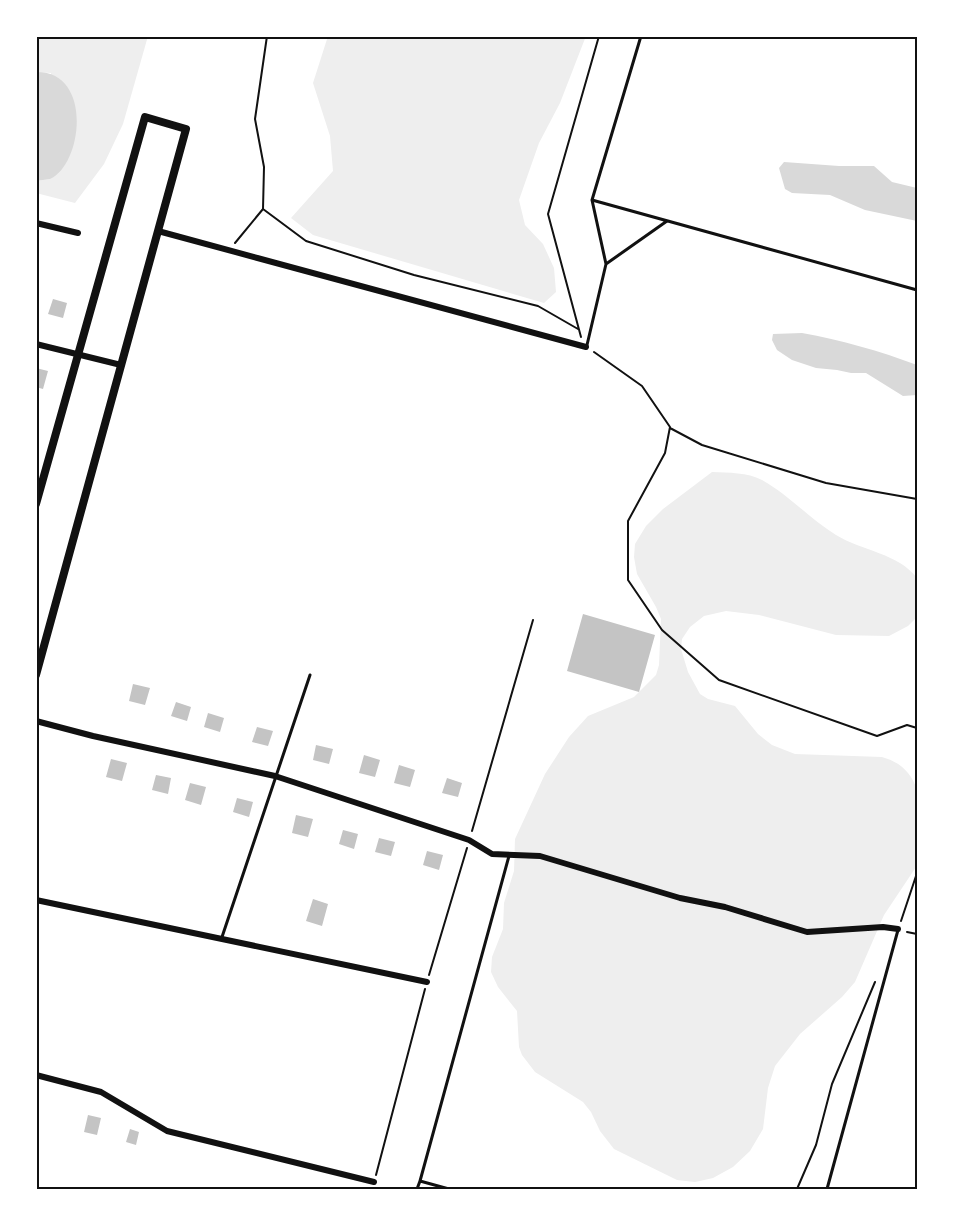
<svg xmlns="http://www.w3.org/2000/svg" width="953" height="1225" font-family="'Source Sans 3',sans-serif">
	<style>
		.green { fill: #eee }
		.water { fill: #d9d9d9 }
		.building { fill: #c4c4c4 }
		.lines { fill: none; stroke-linecap: round; stroke-linejoin: round }
		.path { stroke: #111; stroke-width: 2 }
		.service { stroke: #111; stroke-width: 3 }
		.minor { stroke: #111; stroke-width: 6 }
		.tertiary { stroke: #111; stroke-width: 8 }
		.neatline { fill: none; stroke: #111; stroke-width: 2 }
	</style>
	<rect width="100%" height="100%" fill="#fff"/>
	<path class="green" d="M36,36H148L123,124L104,164L75,203L36,193V181L50,179L51,73L36,72Z
		M328,36H586L560,103L539,143L519,200L525,225L543,244L554,268L556,292L544,303L313,235L291,218L333,171L330,136L313,83Z
		M712,472C729,473 747,472 762,480C789,495 810,519 836,535C862,551 898,553 917,578V617L908,626L889,636L836,635L759,615L726,611L704,616L690,627L682,639L681,649L688,672L700,694L708,699L735,706L758,734L772,745L795,754L882,757C900,762 911,772 917,790L916,867L884,915L855,982L842,997L800,1034L775,1066L768,1088L763,1129L750,1151L733,1167L713,1178L695,1182L677,1180L614,1149L600,1131L591,1112L583,1102L535,1072L522,1055L519,1047L517,1011L498,987L491,972L492,957L503,929L504,903L514,871L515,839L545,774L569,737L588,716L634,697L656,675L659,665L661,619L656,607L637,574L634,557L635,544L646,526L663,509Z"/>
	<path class="water" d="M36,72C93,71 83,164 50,179C46,180 40,180 36,181Z
		M784,162L839,166H874L892,182L917,188V221L865,210L830,195L792,193L785,189L779,168Z
		M802,333C841,340 880,351 917,365V395L903,396L866,373H851L837,370L816,368L792,360L777,350L772,340L773,334Z"/>
	<path class="building" d="M53,299L67,303L63,318L48,314Z
		M36,368L48,371L43,389L36,387Z
		M583,614L655,635L639,692L567,671Z
		M133,684L150,688L145,705L129,701Z
		M176,702L191,707L187,721L171,716Z
		M208,713L224,718L220,732L204,727Z
		M257,727L273,731L268,746L252,742Z
		M316,745L333,749L329,764L313,760Z
		M364,755L380,760L375,777L359,773Z
		M111,759L127,763L122,781L106,777Z
		M399,765L415,770L410,787L394,783Z
		M156,775L171,778L168,794L152,790Z
		M447,778L462,783L458,797L442,793Z
		M190,783L206,787L201,805L185,800Z
		M237,798L253,802L249,817L233,812Z
		M296,815L313,819L308,837L292,833Z
		M343,830L358,834L354,849L339,844Z
		M379,838L395,842L391,856L375,852Z
		M427,851L443,855L439,870L423,865Z
		M313,899L328,904L322,926L306,921Z
		M88,1115L101,1118L97,1135L84,1132Z
		M130,1129L139,1132L136,1145L126,1142Z"/>
	<g class="lines">
		<path class="path" d="M263,209L306,241L414,275L538,306L578,329
			M235,243L263,209L264,167L255,119L267,36
			M581,337L548,214L599,36
			M594,352L642,386L670,427L665,453L628,521V580L662,630L719,680L877,736L907,725L917,728
			M670,428L702,445L826,483L917,499
			M472,831L533,620
			M901,921L917,873
			M907,932L917,934
			M429,975L467,848
			M376,1175L425,989
			M797,1189L816,1145L832,1084L875,982"/>
		<path class="service" d="M641,36L592,200L917,290
			M592,200L606,264L667,221
			M587,345L606,264
			M222,937L310,675
			M420,1181L509,856
			M417,1189L420,1181L449,1189
			M827,1189L898,930"/>
		<path class="minor" d="M36,223L78,233
			M158,231L586,347
			M36,344L121,365
			M36,721L93,736L275,776L469,840L492,854L540,856L680,898L725,907L807,932L883,927L898,929
			M36,900L427,982
			M36,1075L101,1092L167,1131L374,1182"/>
		<path class="tertiary" d="M36,504L145,117L186,129L36,675"/>
	</g>
	<rect width="953" height="1225" fill="none" stroke="#ffffff" stroke-width="75"/>
	<rect x="38" y="38" width="878" height="1150" class="neatline"/>
</svg>
